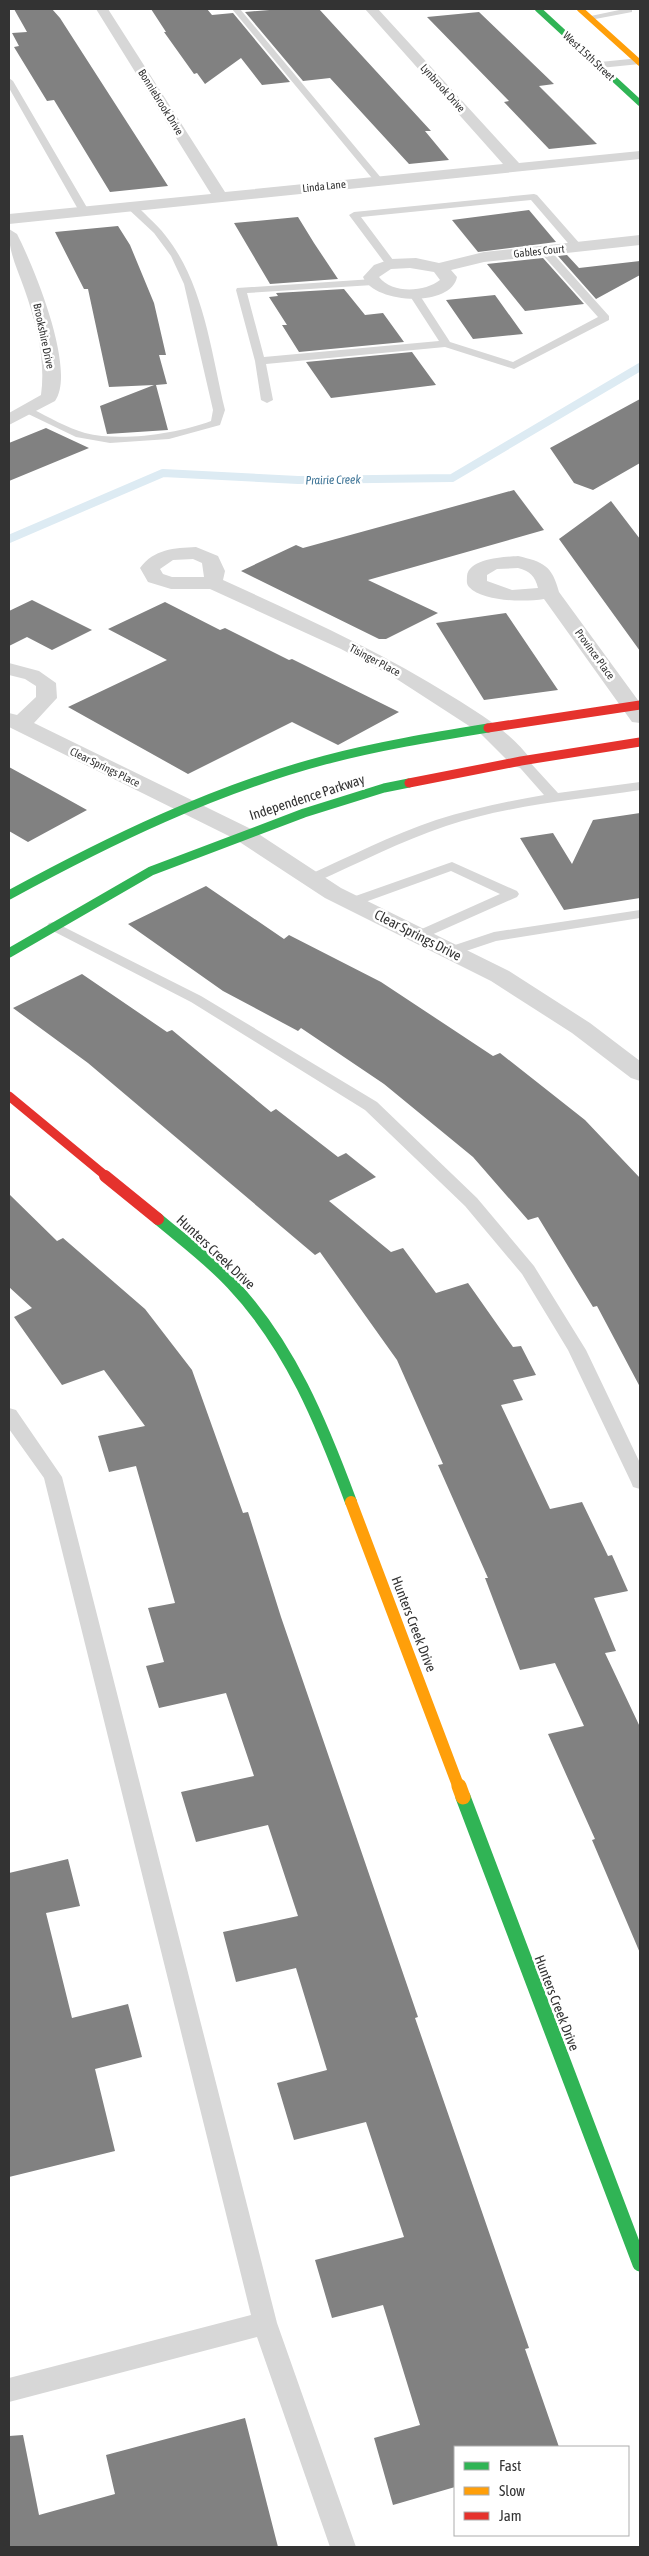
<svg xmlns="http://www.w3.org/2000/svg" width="649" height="2556" font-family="'Asap Condensed',sans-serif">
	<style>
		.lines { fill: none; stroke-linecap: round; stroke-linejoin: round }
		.stream { stroke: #ddebf3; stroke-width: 8 }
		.building { fill: #818181 }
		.lane { fill: #d7d7d7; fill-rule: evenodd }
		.street { fill: #d7d7d7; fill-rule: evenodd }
		.fast-far3 { stroke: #30b455; stroke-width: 6 }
		.fast-far2 { stroke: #30b455; stroke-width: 9 }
		.fast-far1 { stroke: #30b455; stroke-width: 12 }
		.fast { stroke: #30b455; stroke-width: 15 }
		.slow-far2 { stroke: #ff9f0a; stroke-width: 6 }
		.slow-far1 { stroke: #ff9f0a; stroke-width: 12 }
		.slow { stroke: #ff9f0a; stroke-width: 15 }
		.jam-far1 { stroke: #e5322d; stroke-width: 9 }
		.jam { stroke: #e5322d; stroke-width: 12 }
		.labels { text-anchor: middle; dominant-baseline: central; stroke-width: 5; stroke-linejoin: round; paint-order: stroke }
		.far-street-label { font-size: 11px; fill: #333; stroke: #fff }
		.far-water-label { font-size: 12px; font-style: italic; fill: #3f7597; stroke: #fff }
		.street-label { font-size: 14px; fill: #333; stroke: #fff }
	</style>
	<rect width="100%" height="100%" fill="#fff"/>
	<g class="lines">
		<path class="stream" d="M9,539L163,473L298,480L452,478L640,367"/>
	</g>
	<path class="building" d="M14,9H52L60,18L168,186L110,192L54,100L47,101L14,47L19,46L12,33L27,32Z
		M151,9H207L212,15L233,13L290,82L262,85L241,58L205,84L197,73L194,74L164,32H166Z
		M282,9H319L431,131H425L449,160L409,164L330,78L303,81L245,12Z
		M479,12L554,84L539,86L597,144L549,149L504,102L509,101L427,17Z
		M529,210L556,242L478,252L452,220Z
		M298,217L314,243L338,279L270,284L234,223Z
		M118,226L130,245L154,303L166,355H159L167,384L156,385L168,430L107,434L100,406L154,385L109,387L88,289H84L55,232Z
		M567,255L579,268L640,261V275L596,299L558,256Z
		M543,258L584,304L525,311L487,264Z
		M344,289L365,315L383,313L404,342L299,352L282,325H287L269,297L278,296L276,293Z
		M495,295L523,334L473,339L446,300Z
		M412,352L436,385L331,398L306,362Z
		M640,399V463L593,490L574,483L550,448Z
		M46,428L89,448L9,481V443Z
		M514,490L544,530L368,580L438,613L386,639H379L241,571L296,545L303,548Z
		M611,501L640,539V651L559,539Z
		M32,600L92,630L52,650L27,637L9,646V611Z
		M165,602L220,630L225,628L289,660L292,659L399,712L338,745L292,722L188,774L68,707L167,660L108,629Z
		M506,613L558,690L484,700L436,623Z
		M9,767L60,795L87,810L28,842L9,831Z
		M640,813V898L564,910L520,838L553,833L572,864L593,820Z
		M206,886L284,939L289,935L381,982L493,1056L500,1053L585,1120L640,1178V1387L597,1306L593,1307L538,1217L528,1220L473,1157L384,1084L301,1028L298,1031L223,991L128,924Z
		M82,974L167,1032L172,1030L271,1112L276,1109L338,1157L346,1153L376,1177L329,1201L391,1252L403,1248L436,1293L468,1283L513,1347L521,1346L536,1375L513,1380L523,1400L501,1405L550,1509L582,1502L608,1556L612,1555L628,1591L594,1598L616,1651L605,1653L640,1727V1953L592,1840L595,1839L548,1734L584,1726L555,1663L520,1670L485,1578H488L438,1465L443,1464L397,1360L320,1252L315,1255L88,1063L13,1008Z
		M9,1194L57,1241L63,1238L145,1309L192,1370L243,1513L248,1512L281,1617L418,2017L415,2018L529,2348L525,2349L559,2447H455V2487L393,2505L374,2438L420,2425L383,2305L332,2318L315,2260L404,2237L366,2122L294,2140L277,2083L327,2070L296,1968L236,1982L223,1932L298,1916L268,1825L196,1842L181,1792L254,1776L226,1693L159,1708L146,1666L164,1662L148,1608L175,1603L136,1466L109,1472L98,1436L145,1426L104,1370L62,1385L14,1317L32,1308L9,1287Z
		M68,1859L80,1906L46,1913L72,2018L128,2004L142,2057L95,2069L115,2151L9,2177V1873Z
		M245,2418L278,2547H9V2436L23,2435L39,2515L115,2494L106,2455Z"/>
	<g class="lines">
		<path class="lane" d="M232,9H240L382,179V183H376Z
			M624,9H632V12L590,20L586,17Z
			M640,58V64L600,68L596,65L600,62Z
			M9,78L13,81L89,211L88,213L79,211L9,88Z
			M534,194L537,195L581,245V249H573L531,200L361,217L396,264L391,267L387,266L349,215L354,212Z
			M130,203C137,205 143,212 148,217C202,265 209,343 225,410L220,425L169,439L110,443L76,437L22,411L28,408L32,409C49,417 67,428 85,433C120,442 177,434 211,421L213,410L184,284L171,256L154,233L125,206Z
			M545,248L549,249L609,316V320L514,369L445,347L266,364L273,400L267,403L261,400L255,361L236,290L237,288L373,279L378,282L373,285L247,293L264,357L439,341L408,293L413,290L417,291L450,342L513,362L598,317L541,253V249Z
			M521,757L526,758L558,793L640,782V790C575,800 509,805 446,826C401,841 359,863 316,882H306L304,879L306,876C349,857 391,835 436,820C471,809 508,801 544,795L514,761Z
			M452,862L517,891L519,894L517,897L420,940L415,938L412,935L415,932L500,894L451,871L357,905H347L345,902L347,899Z
			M640,910V918L496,941L451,956L443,951L446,948L494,932Z
			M54,922L201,996L377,1102L477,1198L534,1266L586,1350L640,1463V1489L633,1487L631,1482L568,1350L522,1274L465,1206L365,1110L191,1002L49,929L47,926L49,923Z
			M9,1408L16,1410L62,1477L277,2323L356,2547H330L257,2337L9,2402V2378L251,2315L44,1478L9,1429Z"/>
		<path class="street" d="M96,9H108L225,192L503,164L365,9H378L519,163L640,151V159L9,224V214L211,194Z
			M9,229L17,234C33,265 77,370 55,401L9,425V413L41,395C46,359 36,322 24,288C17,268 8,251 9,229Z
			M640,235V245L484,262L451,270L457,277C451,308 374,304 363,277L374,265L391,259L416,258L439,263L484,252ZM410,268L434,272L440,280C425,292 392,294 379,277L391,269Z
			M196,547L218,556L225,571L223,580C302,616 380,651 453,697C482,715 512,733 532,761L529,766L521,768L513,766L480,733L392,676L341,649L210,589H171L148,582L140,568C154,549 174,548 196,547ZM193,559L202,563L204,577H172L163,574L160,569L173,560Z
			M518,556C543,562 552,565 559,592L640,703V723L632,722L544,599C525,602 483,602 469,587C466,584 467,580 467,576C469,558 505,557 518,556ZM518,568C530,571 535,576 538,588L512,590L487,581V575L497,569Z
			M9,663L39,671L56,683L57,698L34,723L251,829L341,888L509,971L590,1023L640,1061V1081L631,1078L572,1033L491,981L325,898L235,839L9,727V713L17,715L36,697V686L25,679L9,675Z"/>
		<path class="fast-far3" d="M538,9L640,103"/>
		<path class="fast-far2" d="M9,895C110,840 213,790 325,760C378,746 433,737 488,728
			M9,953L151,871L304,813L384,788L409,783"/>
		<path class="fast-far1" d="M158,1219C183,1240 210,1260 232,1284C290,1345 322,1424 351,1502"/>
		<path class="fast" d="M463,1797L640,2264"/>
		<path class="slow-far2" d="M580,9L640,63"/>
		<path class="slow-far1" d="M351,1502L459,1788"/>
		<path class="slow" d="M459,1786L463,1797"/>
		<path class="jam-far1" d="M488,728L640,705
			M409,783L521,761L640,742
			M9,1096L107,1177"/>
		<path class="jam" d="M105,1176L158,1219"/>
	</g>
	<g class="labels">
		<g class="far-street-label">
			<text transform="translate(589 56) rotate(43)">West 15th Street</text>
			<text transform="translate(443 88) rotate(48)">Lynbrook Drive</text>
			<text transform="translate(161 102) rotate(58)">Bonniebrook Drive</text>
			<text transform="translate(324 186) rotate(-6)">Linda Lane</text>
			<text transform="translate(539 251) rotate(-6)">Gables Court</text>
			<text transform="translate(44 336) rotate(78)">Brookshire Drive</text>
			<text transform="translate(595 654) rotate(54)">Province Place</text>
			<text transform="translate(375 660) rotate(28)">Tisinger Place</text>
			<text transform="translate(105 767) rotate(26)">Clear Springs Place</text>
		</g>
		<g class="far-water-label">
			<text transform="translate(333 480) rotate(-1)">Prairie Creek</text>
		</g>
		<g class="street-label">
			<text transform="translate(307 797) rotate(-18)">Independence Parkway</text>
			<text transform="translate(418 935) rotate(27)">Clear Springs Drive</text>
			<text transform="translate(216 1252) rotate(43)">Hunters Creek Drive</text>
			<text transform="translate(414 1624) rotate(69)">Hunters Creek Drive</text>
			<text transform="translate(557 2003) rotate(69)">Hunters Creek Drive</text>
		</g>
	</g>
	<rect width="649" height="2556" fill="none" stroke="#333333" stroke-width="20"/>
	<rect x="454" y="2446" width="175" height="90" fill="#ffffff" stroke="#adadad"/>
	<rect x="464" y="2462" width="25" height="8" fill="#30b455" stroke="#adadad"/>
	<text x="499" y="2471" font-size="15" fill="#333333">Fast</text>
	<rect x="464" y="2487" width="25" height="8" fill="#ff9f0a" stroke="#adadad"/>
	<text x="499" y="2496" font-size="15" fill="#333333">Slow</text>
	<rect x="464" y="2512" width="25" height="8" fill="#e5322d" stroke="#adadad"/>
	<text x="499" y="2521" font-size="15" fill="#333333">Jam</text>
</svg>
